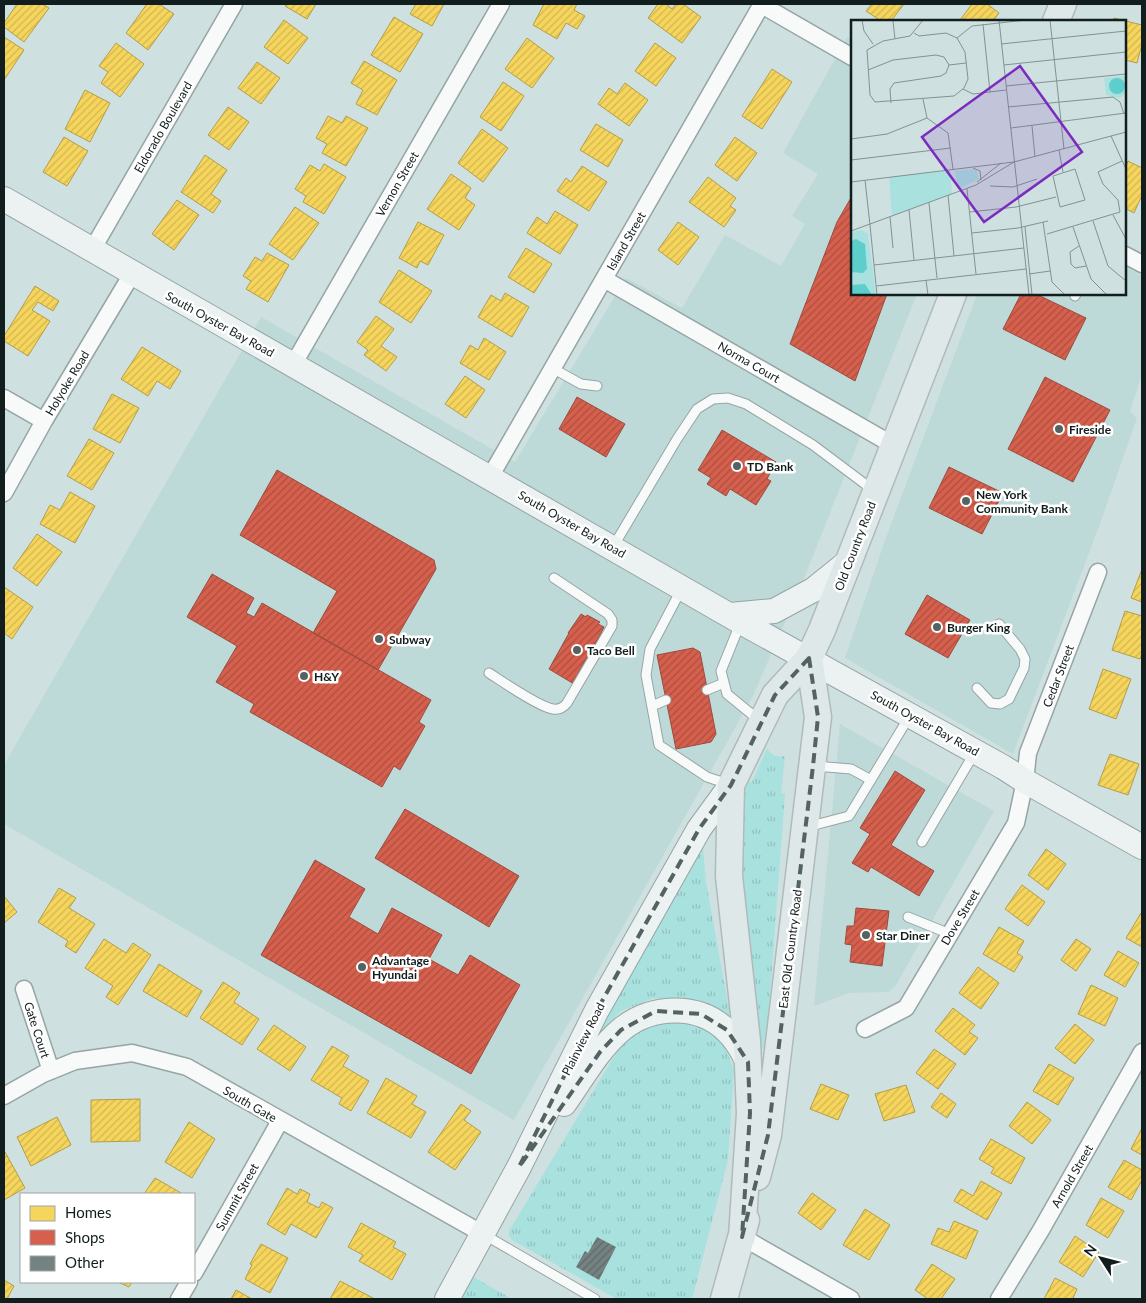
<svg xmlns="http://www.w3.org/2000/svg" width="1146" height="1303" font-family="Lato,sans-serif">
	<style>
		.built { fill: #bddad9 }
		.grass { fill: url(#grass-tufts) }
		.homes { fill: url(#homes-hatch); stroke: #b29e49 }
		.shops { fill: url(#shops-hatch); stroke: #9b4c3f }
		.building { fill: url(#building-hatch) }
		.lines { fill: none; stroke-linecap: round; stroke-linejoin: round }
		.lane-casing { stroke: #96a4a4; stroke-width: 11 }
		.street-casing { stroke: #96a4a4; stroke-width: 19 }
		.secondary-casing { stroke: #96a4a4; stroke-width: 26 }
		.primary-casing { stroke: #b1baba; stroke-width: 29 }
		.lane { stroke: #f8fafa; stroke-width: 9 }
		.street { stroke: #f8fafa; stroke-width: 16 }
		.secondary { stroke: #ebf2f1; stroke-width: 24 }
		.primary { stroke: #dfe8e8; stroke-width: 26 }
		.marked { fill: none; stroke: #546261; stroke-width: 4; stroke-dasharray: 10 6; stroke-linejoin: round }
		.poi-dot { fill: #546261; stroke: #fff; stroke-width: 2 }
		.labels { text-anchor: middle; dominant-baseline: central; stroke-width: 5; stroke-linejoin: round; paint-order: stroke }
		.street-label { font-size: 12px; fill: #121e1d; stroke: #fff }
		.poi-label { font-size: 12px; font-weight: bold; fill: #121e1d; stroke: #fff; text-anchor: start }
		.inset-road { fill: none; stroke: #839292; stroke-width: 1 }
		.view { fill: #7b2cbf; fill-opacity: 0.15; stroke: #7b2cbf; stroke-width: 2.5 }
		.inset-edge { fill: none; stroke: #121e1d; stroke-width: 2.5 }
	</style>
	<defs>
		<pattern id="grass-tufts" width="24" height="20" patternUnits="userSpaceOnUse" patternTransform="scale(1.25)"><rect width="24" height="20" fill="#a9e1de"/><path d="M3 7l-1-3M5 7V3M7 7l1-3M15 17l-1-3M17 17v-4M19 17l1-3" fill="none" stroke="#90c1be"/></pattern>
		<pattern id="homes-hatch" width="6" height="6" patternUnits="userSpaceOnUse" patternTransform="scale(1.25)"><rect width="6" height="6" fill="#f6d55c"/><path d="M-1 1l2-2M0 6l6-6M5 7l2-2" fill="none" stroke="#d2b650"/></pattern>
		<pattern id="shops-hatch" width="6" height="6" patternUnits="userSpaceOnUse" patternTransform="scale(1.25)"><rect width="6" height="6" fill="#d6604d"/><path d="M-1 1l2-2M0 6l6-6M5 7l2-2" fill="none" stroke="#ac4f3f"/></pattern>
		<pattern id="building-hatch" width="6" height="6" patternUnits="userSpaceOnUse" patternTransform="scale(1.25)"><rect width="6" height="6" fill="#758282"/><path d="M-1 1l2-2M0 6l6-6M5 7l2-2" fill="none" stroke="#5f6a6a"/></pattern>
	</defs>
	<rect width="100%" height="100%" fill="#cfe0e0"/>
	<path class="built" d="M847,37L852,40V294H917L803,581L753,696L514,1120L4,824V765L261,317L515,462L626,278L682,308L725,235L781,266L805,224L792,216L818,174L783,153Z
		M1125,267L1142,276V375L1130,411L1137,418L1101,521L1013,754L845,658L884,543L977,294H1125Z
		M840,724L994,811L896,985L889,992L849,993L814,1006Z"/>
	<path class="grass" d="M767,748C772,756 776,757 785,756L781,793L785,794L766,1049H756L744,948L739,815L748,781L752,782Z
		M702,836L706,882L730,1015L728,1018L689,1000L654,998L621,1011L600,1033L593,1030Z
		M675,1021L702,1028L724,1044L734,1070L728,1160L692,1299H617L512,1240L509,1236V1231L627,1035L649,1023Z
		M463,1271L512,1299H447Z"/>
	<path class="homes" d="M17,4H42L49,8L24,42L4,27V23Z
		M147,4H159L174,14L148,50L126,33Z
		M287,4H316L307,19L285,6Z
		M416,4H444L432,26L410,14Z
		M544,4H577L574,10L585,16L577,29L566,23L557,39L533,25Z
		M658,4H666L672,9L676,4H683L701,17L682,43L648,18Z
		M872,4H904L891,21H881L866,11Z
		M972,4H987L999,13L993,21H963L960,20Z
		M394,17L423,34L400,72L371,55Z
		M1114,18L1142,25V44L1137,63L1125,60V21H1113Z
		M284,20L308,38L288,64L264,47Z
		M4,37L24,50L4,80Z
		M527,38L554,58L532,88L505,69Z
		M116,43L144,64L120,97L101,83L108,72L99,66Z
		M655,43L676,58L656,86L635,71Z
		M364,61L397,80L377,115L356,104L363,90L351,83Z
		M257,62L280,78L261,104L238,88Z
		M772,69L792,82L762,129L742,116Z
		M503,82L524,96L501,131L480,117Z
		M625,83L648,100L629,126L598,104L609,88L617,94Z
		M85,90L110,103L90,142L65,129Z
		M228,107L249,122L229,150L208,135Z
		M328,116L342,123L346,116L368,128L346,166L322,153L327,144L316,138Z
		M596,124L623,140L608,167L580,150Z
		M482,129L508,148L483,182L458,163Z
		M64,137L88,151L67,186L43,172Z
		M735,137L757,153L737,181L715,165Z
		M205,155L227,170L211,194L221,201L213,213L181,192Z
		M1128,161L1142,168V195L1134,213L1125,208V169Z
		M324,164L346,177L324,214L303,202L306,196L295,189L310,165L320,171Z
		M582,166L607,182L589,211L557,191L566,178L571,182Z
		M451,174L471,188L465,198L475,205L459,230L427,209Z
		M708,177L736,198L730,206L736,210L724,227L689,202Z
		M177,200L199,215L174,250L152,234Z
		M295,207L319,223L293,260L269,244Z
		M555,211L578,225L560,254L527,233L537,217L547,224Z
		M418,222L444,235L428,265L420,261L417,268L399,258Z
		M678,222L699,237L678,265L658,250Z
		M526,248L552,264L534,293L508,277Z
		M267,253L289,265L268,302L246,289L251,281L243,276L255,257L262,261Z
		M399,270L432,291L411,323L379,302Z
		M35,286L59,301L53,311L38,302L32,310L50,321L28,356L4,341V336Z
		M505,293L529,307L512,337L478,317L491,295L501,301Z
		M376,316L394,329L381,346L397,357L386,371L364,355L368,350L357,342Z
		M484,338L506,352L489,380L460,363L470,345L478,350Z
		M142,347L181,371L170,389L157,381L148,396L121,379Z
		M465,376L485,390L466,418L445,404Z
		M112,394L139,408L120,443L93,429Z
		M89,439L114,453L92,490L67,476Z
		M70,492L95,506L75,543L40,524L50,505L60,510Z
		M37,534L62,552L37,586L13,568Z
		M1142,569V602L1131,598Z
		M4,587L33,607L12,639L4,633Z
		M1125,611L1142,616V653L1140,659L1112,650Z
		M1103,669L1131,679L1116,719L1089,709Z
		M1110,754L1139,764L1128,795L1098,785Z
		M1046,849L1066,864L1048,890L1028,875Z
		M1022,885L1045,902L1028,926L1005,909Z
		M59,888L76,898L69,908L95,924L76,953L65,946L68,941L38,922Z
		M4,896L17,912L4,923Z
		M1141,913L1142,914V947L1126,938Z
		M999,927L1024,941L1017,953L1023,957L1014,972L983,954Z
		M104,939L126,953L133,943L151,955L118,1005L106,997L113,986L85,968Z
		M1076,939L1091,949L1076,971L1061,960Z
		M1118,951L1139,963L1125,987L1104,975Z
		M159,964L202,991L187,1017L143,991Z
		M978,967L999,983L981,1009L959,993Z
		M223,982L240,993L234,1002L259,1019L242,1045L200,1018Z
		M1091,985L1118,998L1105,1026L1078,1014Z
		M953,1008L975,1025L969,1032L978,1038L965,1055L935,1031Z
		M1075,1024L1094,1040L1075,1064L1055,1048Z
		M274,1025L306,1047L290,1071L257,1049Z
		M332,1046L349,1056L343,1066L369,1081L351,1111L339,1104L342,1098L311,1080Z
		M934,1049L956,1064L938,1089L916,1073Z
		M1049,1064L1074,1078L1058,1105L1033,1091Z
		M386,1078L417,1096L412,1104L426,1112L411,1138L367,1113Z
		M821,1084L849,1095L838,1120L810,1109Z
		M906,1085L915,1112L884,1121L875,1094Z
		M941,1093L956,1104L947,1118L931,1107Z
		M140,1099V1141L91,1142V1100Z
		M1027,1102L1051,1120L1032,1144L1009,1126Z
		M461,1104L471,1111L464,1120L481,1132L455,1170L428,1152Z
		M57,1117L71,1145L31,1166L17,1137Z
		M189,1122L215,1139L192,1178L165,1162Z
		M1142,1128V1155L1131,1149Z
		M991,1139L1025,1158L1011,1184L991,1173L994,1168L979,1159Z
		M5,1152L25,1188L4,1200V1153Z
		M1124,1160L1142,1170V1180L1131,1200L1108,1187Z
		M155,1178L181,1193L180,1194H144Z
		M981,1181L1002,1193L987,1220L954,1201L961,1189L973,1196Z
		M287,1188L297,1194L300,1189L310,1194L307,1202L319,1208L322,1202L333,1208L316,1238L291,1224L285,1235L267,1224Z
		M812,1193L836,1210L821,1230L798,1213Z
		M1101,1198L1124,1211L1108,1238L1086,1225Z
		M865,1209L890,1225L869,1260L843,1245Z
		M954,1221L978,1231L966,1259L931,1244L938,1228L949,1232Z
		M361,1223L396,1242L393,1247L406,1254L392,1280L359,1261L363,1255L348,1247Z
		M1075,1236L1099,1252L1083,1277L1059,1262Z
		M261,1244L288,1258L270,1293L245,1279L252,1265L250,1264Z
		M932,1264L955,1279L941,1299H928L915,1290Z
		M1055,1278L1077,1289L1073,1298L1076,1299H1044Z
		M4,1280L14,1286L7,1299H4Z
		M340,1281L375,1299H330Z
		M118,1282H132L129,1287Z
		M236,1290L252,1299H231Z"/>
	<path class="shops" d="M852,196V294H887L855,381L790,344L837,222Z
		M1021,294H1036L1086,318L1065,360L1003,329Z
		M1045,377L1110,410L1073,482L1008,449Z
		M577,397L625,424L606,457L559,429Z
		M722,430L776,462L767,479L771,481L756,505L730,489L726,496L707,484L711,478L698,470Z
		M949,467L1003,493L982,534L929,508Z
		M277,470L434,560L436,569L378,670L313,633L337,591L240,535Z
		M212,574L254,598L246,613L254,617L262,603L431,700L419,722L425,726L400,770L394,766L382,787L250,712L254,704L216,682L237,646L187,617Z
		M927,595L970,620L948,658L905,634Z
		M581,614L586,617L587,615L600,622L598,624L604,627L589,657L588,656L578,673L580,674L574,684L549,669L569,633H568Z
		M693,648L700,652L716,734L711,742L676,749L657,655Z
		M895,771L925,790L891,845L934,871L919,896L871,867L868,872L852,863L870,834L860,828Z
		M405,809L519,876L489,927L375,858Z
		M315,860L365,889L349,917L378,934L392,908L442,935L429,959L458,975L470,955L520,985L471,1074L261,955Z
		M856,908L889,911L882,966L850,962L852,945L845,944L847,926H854Z"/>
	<path class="building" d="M597,1237L616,1247L599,1280L576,1267L585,1251L588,1253Z"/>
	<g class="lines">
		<defs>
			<path id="lane" d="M1075,296L1076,294
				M552,368L581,384L597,386
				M613,547L677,439L697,409L713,399L728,398L746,404L813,445L873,490
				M681,590L650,649L646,675L659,745L707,777L728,784
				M740,624L721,671L727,694L760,721
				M489,673C503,682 539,707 553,709C559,710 563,708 567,703L612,626V620L608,614L554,578
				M977,688L991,703L1000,704L1009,699L1024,668L1025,659L1020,649L999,624
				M707,690L724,683
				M652,706L666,700
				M815,766L851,769L871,780
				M807,827L849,816L909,717
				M922,842L975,752
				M908,917L950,934
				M483,1234L595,1299"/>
			<path id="street" d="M760,4L852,57
				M92,250L234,4
				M1125,255L1142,264
				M604,279L893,445
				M293,365L501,4
				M4,398L44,421
				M490,477L762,4
				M4,493L44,421L132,274
				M24,989L51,1071
				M865,1029L906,1008L1016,823L1025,781L1028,753L1098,572
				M4,1096L43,1074L75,1061L132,1053L187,1067L483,1234
				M742,1237L851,1299
				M194,1273L280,1121
				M179,1299L189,1282
				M999,1299L1041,1230L1142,1052"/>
			<path id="secondary" d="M4,199L741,622L1003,767L1025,781L1142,847
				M730,615L774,611L813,590L849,561
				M564,1104C582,1079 598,1049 622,1029C652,1005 699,1003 727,1031C737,1040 742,1051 748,1062
				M447,1299L519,1167L597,1010L699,829L731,785"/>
			<path id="primary" d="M1056,21L1063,4
				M757,1177L768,1135L818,717L809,658
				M742,1237L750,1113L747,1041L729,876L731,785L775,695L809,658L822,630L953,294
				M724,1299L746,1220"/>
		</defs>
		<use href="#lane" class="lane-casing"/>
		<use href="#street" class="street-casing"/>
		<use href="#secondary" class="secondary-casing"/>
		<use href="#primary" class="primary-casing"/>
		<use href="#lane" class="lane"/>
		<use href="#street" class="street"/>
		<use href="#secondary" class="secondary"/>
		<use href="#primary" class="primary"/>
	</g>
	<path class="marked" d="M809,658L818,717L813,766L768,1135L742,1237L750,1113L748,1062L727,1030L701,1014L656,1011L621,1030L600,1052L519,1167L597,1010L699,829L731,785L775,695Z"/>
	<g class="poi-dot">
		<circle cx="1059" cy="429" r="5"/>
		<circle cx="737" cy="466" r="5"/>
		<circle cx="966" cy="501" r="5"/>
		<circle cx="937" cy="627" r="5"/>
		<circle cx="379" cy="639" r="5"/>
		<circle cx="577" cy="650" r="5"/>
		<circle cx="304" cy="676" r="5"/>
		<circle cx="866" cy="935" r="5"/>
		<circle cx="362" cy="967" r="5"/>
	</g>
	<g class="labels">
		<g class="street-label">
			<text transform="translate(163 127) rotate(-60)">Eldorado Boulevard</text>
			<text transform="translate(397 184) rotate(-60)">Vernon Street</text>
			<text transform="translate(626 241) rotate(-60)">Island Street</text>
			<text transform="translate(220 324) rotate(29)">South Oyster Bay Road</text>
			<text transform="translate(749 362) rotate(30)">Norma Court</text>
			<text transform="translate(67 383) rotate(-59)">Holyoke Road</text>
			<text transform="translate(572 524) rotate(30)">South Oyster Bay Road</text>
			<text transform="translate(855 546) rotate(-69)">Old Country Road</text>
			<text transform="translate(1058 676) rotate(-69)">Cedar Street</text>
			<text transform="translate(925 723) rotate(29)">South Oyster Bay Road</text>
			<text transform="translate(960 917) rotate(-59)">Dove Street</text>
			<text transform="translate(790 949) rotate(-83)">East Old Country Road</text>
			<text transform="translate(37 1030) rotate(72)">Gate Court</text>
			<text transform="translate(583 1039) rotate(-63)">Plainview Road</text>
			<text transform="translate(250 1104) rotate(30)">South Gate</text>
			<text transform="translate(1072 1176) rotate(-60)">Arnold Street</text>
			<text transform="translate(237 1197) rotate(-61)">Summit Street</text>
		</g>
		<g class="poi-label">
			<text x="1069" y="429">Fireside</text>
			<text x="747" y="466">TD Bank</text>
			<text x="976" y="494">New York<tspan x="976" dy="14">Community Bank</tspan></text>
			<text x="947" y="627">Burger King</text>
			<text x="389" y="639">Subway</text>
			<text x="587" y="650">Taco Bell</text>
			<text x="314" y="676">H&amp;Y</text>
			<text x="876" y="935">Star Diner</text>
			<text x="372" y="960">Advantage<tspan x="372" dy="14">Hyundai</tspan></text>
		</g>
	</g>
	<g transform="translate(851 20)">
		<rect width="275" height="275" fill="#cfe0e0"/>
		<path d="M274,56L275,72L269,78L255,75L253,58ZM125,149L128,159L107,169L104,151ZM99,150L101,174L41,196L38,157ZM11,210L17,214L25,275H0V212Z" fill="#a9e1de"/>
		<path d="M85,156L88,174L57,177L55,160Z" fill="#a9e1de"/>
		<path d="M258 66a8 8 0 1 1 16 0a8 8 0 1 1-16 0ZM5,219L14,224L16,249L12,253L0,252V221ZM14,264L21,275H0V265Z" fill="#5ececc"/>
		<path class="inset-road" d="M11,0L13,11L22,24M148,0L178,275M199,0L213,129M42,1L44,19M132,4L139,72M63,13L68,16L95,13L106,18L114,32L117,59L113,68L103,76L24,82L19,75L16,30L32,21L59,16L72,0M106,18L121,6L175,0M150,24L275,11M98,45L115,43M153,45L275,32M17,50L42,40L85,35L93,37L98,45M155,66L275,54M112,69L122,74L155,70M72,79L76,98L97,113L102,149M40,83L39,69L43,63L90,56L95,53L98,45M157,87L262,77L269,82L273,94M181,106L184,137M160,108L275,93M260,116L275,149M0,119L36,114L76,98M208,130L212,152M0,140L100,128M122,148L129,151L130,160M224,149L234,180L209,187L202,156ZM14,160L19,205M0,162L163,142L275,112M126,162L150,143M139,166L162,167L186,159M116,169L125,254M97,175L103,236M78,183L86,258M58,190L63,240M119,192L165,187L205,177M262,195L275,219M39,197L42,228M242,201L257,246L275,261M192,202L201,262L214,275M19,205L26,275M174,207L181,275M222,207L240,259L256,275M0,211L125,165L163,142M121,213L167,208L197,201M196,214L269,192L267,180L252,164L247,152L271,141M228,226L219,232L220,244L224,248L235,246M23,245L173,228M178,254L199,251M75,260L77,275M25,266L175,249"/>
		<path class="view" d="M169,46L231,132L133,202L71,117Z"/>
		<rect width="275" height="275" class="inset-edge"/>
	</g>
	<rect width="1146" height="1303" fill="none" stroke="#121e1d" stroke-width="10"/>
	<rect x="20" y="1193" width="175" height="90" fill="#ffffff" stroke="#a0a5a5"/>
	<rect x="30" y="1206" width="25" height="15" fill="#f6d55c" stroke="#a0a5a5"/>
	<text x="65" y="1218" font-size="15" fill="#121e1d">Homes</text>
	<rect x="30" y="1230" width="25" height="15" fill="#d6604d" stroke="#a0a5a5"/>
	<text x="65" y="1243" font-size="15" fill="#121e1d">Shops</text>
	<rect x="30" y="1256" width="25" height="15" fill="#758282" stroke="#a0a5a5"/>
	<text x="65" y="1268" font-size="15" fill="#121e1d">Other</text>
	<g transform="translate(1101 1258) rotate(306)" stroke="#ffffff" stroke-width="4" paint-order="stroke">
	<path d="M0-4L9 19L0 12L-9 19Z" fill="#121e1d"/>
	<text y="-8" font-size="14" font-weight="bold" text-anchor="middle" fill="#121e1d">N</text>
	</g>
</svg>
